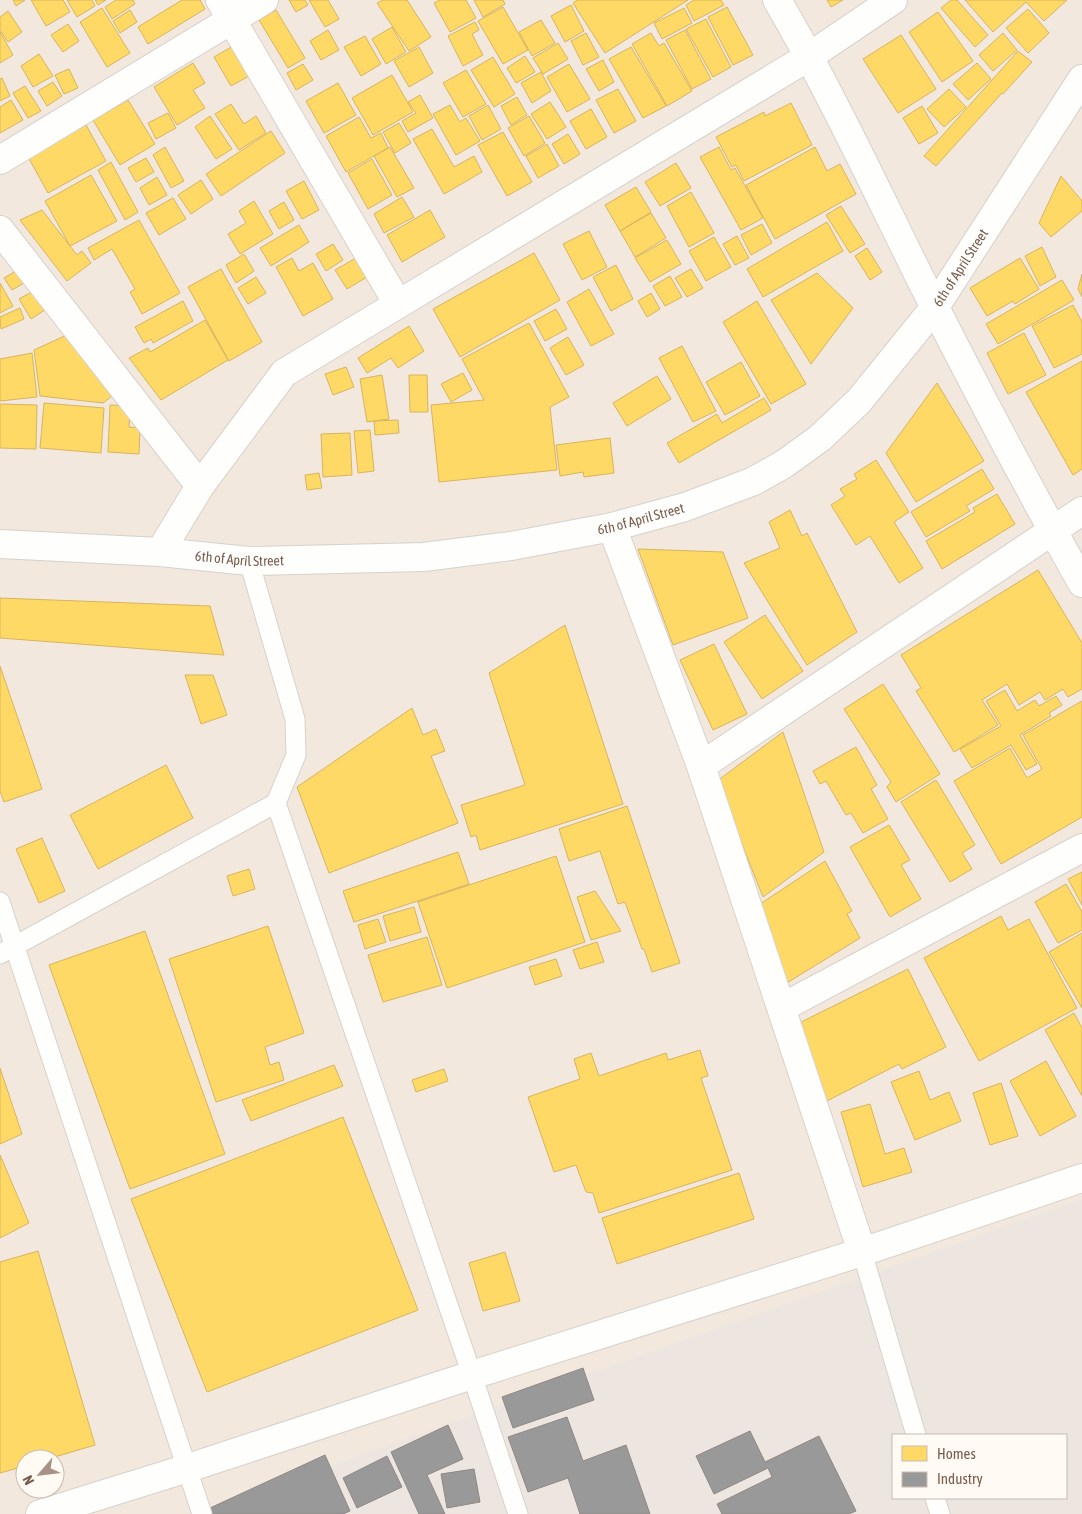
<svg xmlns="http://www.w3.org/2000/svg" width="1082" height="1514" font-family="'Asap Condensed',sans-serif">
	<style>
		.residential { fill: #f2e8de; fill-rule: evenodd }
		.industrial { fill: #ede5e0; fill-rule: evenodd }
		.homes { fill: #ffd966; stroke: #d7b45e }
		.industry { fill: #999; stroke: #908782 }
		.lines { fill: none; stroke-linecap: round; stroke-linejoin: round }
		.service-casing { stroke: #d7d1cb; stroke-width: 21 }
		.minor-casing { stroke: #d7d1cb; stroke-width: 30 }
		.tertiary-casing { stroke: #d7d1cb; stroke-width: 30 }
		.service { stroke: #fefefd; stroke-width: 19 }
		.minor { stroke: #fefefd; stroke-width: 28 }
		.tertiary { stroke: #fefefd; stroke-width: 28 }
		.labels { text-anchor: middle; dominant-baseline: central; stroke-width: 5; stroke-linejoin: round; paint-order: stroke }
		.street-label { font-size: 14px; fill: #7a5c4d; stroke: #fffaf3 }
	</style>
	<rect width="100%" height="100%" fill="#f9f5f0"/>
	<path class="residential" d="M0,0H1082V1514H0ZM893,1435H1066V1498H893ZM25,1459H55V1489H25Z"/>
	<path class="industrial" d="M1082,1199V1514H195ZM893,1435H1066V1498H893Z"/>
	<path class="homes" d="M13,0H25L16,6Z
		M31,0H63L70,12L46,26Z
		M67,0H92L95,6L77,17Z
		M95,0H106L98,5Z
		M116,0H133L135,4L112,19L105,7Z
		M182,0H200L205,9L148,44L138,27Z
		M289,0H305L308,5L296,12Z
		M309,0H328L339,19L325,27Z
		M383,0H407L431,37L409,51L377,3Z
		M440,0H466L476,18L450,32L434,3Z
		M474,0H503L505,4L483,17Z
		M577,0H688L605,53L573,3Z
		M694,0H721L724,5L694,21L686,5Z
		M827,0H843L831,7Z
		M951,0H957L988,35L975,47L941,8Z
		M965,0H1067L1044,21L1026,2L993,32Z
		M571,5L584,31L565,42L551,16Z
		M503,7L528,50L503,64L478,21Z
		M727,7L753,55L733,65L708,17Z
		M102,8L130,53L107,67L80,22Z
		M684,8L692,23L662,39L654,23Z
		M1028,9L1049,33L1028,53L1006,28Z
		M130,10L137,22L120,33L113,21Z
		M276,10L305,58L288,68L259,20Z
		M8,11L22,32L8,42L0,30V17Z
		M938,12L973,61L942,82L909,32Z
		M706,19L731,67L713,77L686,29Z
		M541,20L555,43L532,56L519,32Z
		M475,22L479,30L472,34L483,55L463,66L448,36Z
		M68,24L79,41L63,52L51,35Z
		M392,27L406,52L386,64L372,39Z
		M328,30L339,50L321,60L310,41Z
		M685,30L711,79L692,89L666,40Z
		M0,32L13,55L0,63Z
		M586,33L599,57L583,65L571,41Z
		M651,33L659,46L664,43L692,91L667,106L632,44Z
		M1003,33L1017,50L993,71L979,55Z
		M901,35L936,89L898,113L863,59Z
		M365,36L381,64L361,76L344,47Z
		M558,43L568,59L543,74L533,58Z
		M233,46L249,76L231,86L214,57Z
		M419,47L433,73L409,87L394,61Z
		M631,47L666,106L643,118L609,59Z
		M1018,51L1032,62L1003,94L1002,93L936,166L924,156Z
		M39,54L53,76L33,87L21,66Z
		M525,56L535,72L516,83L507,68Z
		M493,57L515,94L494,107L471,70Z
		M603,60L614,82L599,91L586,69Z
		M193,63L205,83L193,90L205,108L177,125L154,87Z
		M977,63L991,79L968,100L953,84Z
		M303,64L313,80L296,90L287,73Z
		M569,64L590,99L567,112L547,77Z
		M69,69L78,88L64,94L55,75Z
		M466,70L486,104L463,117L443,83Z
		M541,72L551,91L532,103L521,83Z
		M392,75L413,112L373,135L352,98Z
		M2,78L10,96L0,101V79Z
		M53,82L62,96L47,106L38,91Z
		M338,83L356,115L324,133L306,101Z
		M25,86L41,111L28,118L13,93Z
		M618,89L636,121L614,133L596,100Z
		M949,89L966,107L944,127L927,109Z
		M420,95L433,118L408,132L402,121L416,113L408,102Z
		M517,97L527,115L511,125L501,106Z
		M11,100L23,120L0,133V107Z
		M128,100L155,144L120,165L93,120Z
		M550,102L566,127L547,139L531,114Z
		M791,103L812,145L744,181L736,165L732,167L716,137L764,112L765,116Z
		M231,104L244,124L256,116L266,133L239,150L215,114Z
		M450,105L460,122L466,118L480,141L456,155L433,114Z
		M488,105L501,129L482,140L469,116Z
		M922,106L938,133L919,144L903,118Z
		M591,109L607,137L586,149L570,121Z
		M168,113L176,128L156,139L148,123Z
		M210,116L232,149L216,159L195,127Z
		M529,116L545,143L524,156L508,128Z
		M359,117L371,138L381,133L388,148L346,172L326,136Z
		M399,123L411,143L395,153L383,132Z
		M86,125L106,161L48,193L28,157Z
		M432,129L454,167L474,156L482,172L444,194L413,139Z
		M271,131L285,153L221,196L206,174Z
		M503,132L532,182L507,196L478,145Z
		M568,134L580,154L564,164L552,144Z
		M547,144L559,166L538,178L526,156Z
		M165,147L184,181L171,188L153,155Z
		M390,147L414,188L397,197L374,156Z
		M719,147L731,170L735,168L763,218L741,230L700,157Z
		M815,147L827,171L840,164L856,194L775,239L746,185Z
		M146,158L154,172L136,182L128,168Z
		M372,159L392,195L368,209L348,173Z
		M111,162L138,212L125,220L98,170Z
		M676,163L691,188L660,206L645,182Z
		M91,175L117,221L70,246L45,201Z
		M1061,176L1082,201V211L1051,237L1039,223Z
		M157,177L167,195L149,205L140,188Z
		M201,180L213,199L191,214L178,195Z
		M304,181L319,210L302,219L286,191Z
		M636,187L651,212L620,231L605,205Z
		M691,192L714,233L689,247L667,206Z
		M402,197L414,217L384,233L374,214Z
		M173,198L186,219L159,235L146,213Z
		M254,201L273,234L240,254L228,234L246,223L239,211Z
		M284,202L294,220L279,229L269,211Z
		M841,206L865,244L850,253L826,215Z
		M42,210L77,255L82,251L91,263L67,281L20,220Z
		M430,210L445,237L402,262L387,235Z
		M651,213L666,238L635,257L620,231Z
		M139,220L180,293L142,314L130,292L135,289L112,249L94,260L88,248Z
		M827,222L843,251L763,297L747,269Z
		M762,224L772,243L751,255L741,235Z
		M299,225L309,242L271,266L260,248Z
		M589,231L607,267L582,280L563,244Z
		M737,236L749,258L735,265L723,244Z
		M714,237L731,267L706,281L689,251Z
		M667,240L681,264L650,282L635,258Z
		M333,244L343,260L326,271L316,254Z
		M1042,247L1056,277L1040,286L1025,256Z
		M867,248L882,272L870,280L855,256Z
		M534,253L560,300L460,357L433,309Z
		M244,254L254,271L236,283L226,265Z
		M292,258L299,271L313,263L333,299L303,316L276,267Z
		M356,258L367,277L347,289L335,270Z
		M1020,258L1039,289L1015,304L1013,301L987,316L970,288Z
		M616,265L633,299L611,311L593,277Z
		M221,269L262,342L229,361L188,287Z
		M691,269L703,288L687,297L675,278Z
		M16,271L24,283L12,290L4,278Z
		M817,273L853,308L811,364L771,300Z
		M1082,274V297L1078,289Z
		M670,276L682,297L665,306L653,286Z
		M256,277L266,293L248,304L238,288Z
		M1062,280L1074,300L998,344L986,324Z
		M0,283L13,306L0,313Z
		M37,289L48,308L31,319L19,299Z
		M589,289L614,334L591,346L567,302Z
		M651,293L660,309L647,317L638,301Z
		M183,301L193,321L153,343L151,339L144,343L135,327Z
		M757,301L806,384L771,404L723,322Z
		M1073,305L1082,322V354L1054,368L1032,326Z
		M20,308L24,319L1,329L0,317Z
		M556,309L567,329L545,341L534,321Z
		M205,320L228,360L161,400L129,358L148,348L150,352Z
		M529,323L569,397L550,407L557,470L439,482L431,405L484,400L462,359Z
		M409,326L424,351L398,368L391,358L367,373L358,358Z
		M71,333L116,393L103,403L40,396L34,350Z
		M1024,333L1046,375L1008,394L987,353Z
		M568,337L584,365L566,375L550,348Z
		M682,346L716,411L693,422L659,358Z
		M32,353L37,397L0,401V359Z
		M1082,361V469L1073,475L1026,392Z
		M741,362L760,396L725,415L706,382Z
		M346,367L354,387L333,395L325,374Z
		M463,373L472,390L451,402L441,384Z
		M382,375L389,419L367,422L360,379Z
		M409,375H427L428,412H410Z
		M657,376L671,399L627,426L613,403Z
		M937,383L984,461L916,502L886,453Z
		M764,398L771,410L679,463L667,443L717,414L722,423Z
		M44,403L104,408L101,453L40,448Z
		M0,404L37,405L36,449L0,448Z
		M110,405L130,406L129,427L140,428L139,454L108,452Z
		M398,420L399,433L375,435L374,421Z
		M370,430L374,471L358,473L354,431Z
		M350,433L352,475L323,477L321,434Z
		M610,438L614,473L584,477L583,472L560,476L556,445Z
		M876,460L909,512L894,522L923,568L899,583L870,536L856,545L831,505L845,496L840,489L857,479L854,474Z
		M982,469L994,489L966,506L970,511L926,537L911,512Z
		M319,473L322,488L307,490L305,475Z
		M997,494L1015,524L942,569L926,541L975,512L973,508Z
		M790,510L802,536L807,533L857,632L807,665L744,563L780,548L769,522Z
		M638,549L723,552L748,618L673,645Z
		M1038,570L1082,643V689L1068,697L1063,689L1045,700L1040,692L1019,705L1007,684L982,700L998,725L954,752L916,691L921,688L901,655Z
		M0,598L210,606L224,655L0,638Z
		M765,615L803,671L762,699L724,642Z
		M565,625L623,804L480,850L476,835L471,837L461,805L525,785L489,673Z
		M714,644L747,714L713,730L680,660Z
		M0,666L42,789L4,802L0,791Z
		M185,675H213L227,715L201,724Z
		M883,684L940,774L896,802L887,787L891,782L844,709Z
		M1005,690L1017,711L1035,700L1039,706L1056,696L1062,705L1049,713L1051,716L1020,735L1037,764L1026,770L1011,745L972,768L960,749L1001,726L986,701Z
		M1082,701V817L1001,864L954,781L1010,748L1027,778L1042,769L1023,735Z
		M412,708L423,735L436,729L445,751L431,756L458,823L329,873L297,787Z
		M783,732L824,852L763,897L717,781Z
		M856,747L877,785L871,789L888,819L863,833L851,813L846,815L826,781L820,784L813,771Z
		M166,765L193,818L98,869L70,815Z
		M936,780L975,845L962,853L972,869L950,882L901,802Z
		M627,806L680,963L652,972L644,949H642L625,902L618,904L600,851L569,861L559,829Z
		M889,825L910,860L901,865L921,899L890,917L850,847Z
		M42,838L65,891L39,903L16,849Z
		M458,852L469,884L354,922L343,891Z
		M556,856L585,942L447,988L418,902Z
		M825,861L852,911L847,914L860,938L782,986L754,908Z
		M249,869L255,889L233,896L227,876Z
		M1082,872V905L1068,879Z
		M1066,884L1082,912V930L1058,943L1035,902Z
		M595,891L621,931L591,940L577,897Z
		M414,907L421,932L390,941L383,916Z
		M1001,916L1008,930L1029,919L1077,1008L979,1061L924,958Z
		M378,919L386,942L365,949L358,925Z
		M268,926L304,1033L265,1047L270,1065L279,1062L284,1080L216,1102L169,959Z
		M145,931L225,1154L130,1189L49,965Z
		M1082,933V1008L1049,952Z
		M427,937L442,985L383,1002L368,955Z
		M597,942L604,962L580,969L573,950Z
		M556,959L562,976L535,985L529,967Z
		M908,969L946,1047L902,1069L899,1064L825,1102L789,1028Z
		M1074,1013L1082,1028V1096L1045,1030Z
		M700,1050L708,1076L701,1078L732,1170L599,1213L593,1193L586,1192L576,1165L554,1172L528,1097L580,1079L574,1059L591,1053L599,1076L666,1053L668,1060Z
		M1046,1061L1076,1116L1040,1136L1010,1081Z
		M334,1065L343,1086L251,1121L242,1100Z
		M0,1068L22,1134L0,1144Z
		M444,1069L448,1081L416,1092L412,1080Z
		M919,1071L930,1100L949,1092L961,1121L915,1140L891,1082Z
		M1001,1083L1018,1136L990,1145L973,1093Z
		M870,1104L885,1154L904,1148L912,1172L863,1187L841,1112Z
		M343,1117L418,1310L207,1392L131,1199Z
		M0,1155L29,1223L0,1238Z
		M739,1173L754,1219L617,1264L602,1218Z
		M38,1251L95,1445L48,1459H25V1466L0,1473V1262Z
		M505,1252L520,1301L483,1311L469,1263Z"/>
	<path class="industry" d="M583,1368L594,1400L513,1428L502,1397Z
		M567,1417L583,1461L626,1445L650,1514H580L568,1478L528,1492L508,1437Z
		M448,1425L463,1459L427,1475L445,1514H419L391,1452Z
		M750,1431L765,1462L819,1436L856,1511L849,1514H722L717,1504L772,1477L768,1468L714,1494L696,1456Z
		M325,1455L350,1511L343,1514H213L210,1508Z
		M387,1456L402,1487L357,1508L343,1478Z
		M474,1469L480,1502L447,1508L441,1474Z"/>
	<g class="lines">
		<defs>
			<path id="service" d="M249,561L295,719L296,755L276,803L472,1375L518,1514
				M0,902L202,1514
				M0,954L276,803
				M862,1252L916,1435
				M935,1498L940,1514"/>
			<path id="minor" d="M220,0L398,304
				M777,0C829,89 873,183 919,276C971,379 1025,482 1082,583
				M0,160L264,0
				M0,230L200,486
				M612,527L701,766L862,1252
				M160,552L200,486L284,373L810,56L893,0
				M701,766L1082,511
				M781,1008L1082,848
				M40,1514L188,1468L472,1375L862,1252L1082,1178"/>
			<g id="tertiary">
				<path id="s1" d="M0,544L160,552L249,561L424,557L511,546L612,527L685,507L754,481L784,464L820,438L859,401L935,307L1082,79"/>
			</g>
		</defs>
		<use href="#service" class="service-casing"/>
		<use href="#minor" class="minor-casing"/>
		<use href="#tertiary" class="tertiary-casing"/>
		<use href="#service" class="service"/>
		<use href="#minor" class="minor"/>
		<use href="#tertiary" class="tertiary"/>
	</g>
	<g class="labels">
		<g class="street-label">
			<text stroke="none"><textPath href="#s1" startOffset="1065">6th of April Street</textPath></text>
			<text stroke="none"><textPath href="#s1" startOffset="645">6th of April Street</textPath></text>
			<text stroke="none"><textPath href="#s1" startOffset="240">6th of April Street</textPath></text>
		</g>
	</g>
	<rect x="892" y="1434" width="175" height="65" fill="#fffaf3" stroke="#cabbb1"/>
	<rect x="902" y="1446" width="25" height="15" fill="#ffd966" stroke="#cabbb1"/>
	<text x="937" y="1459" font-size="15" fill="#7a5c4d">Homes</text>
	<rect x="902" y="1472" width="25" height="15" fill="#999999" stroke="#cabbb1"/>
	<text x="937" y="1484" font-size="15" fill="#7a5c4d">Industry</text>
	<g transform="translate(40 1474) rotate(242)"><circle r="24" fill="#fffaf3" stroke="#cabbb1"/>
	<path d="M0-4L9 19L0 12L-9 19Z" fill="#a69286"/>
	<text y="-8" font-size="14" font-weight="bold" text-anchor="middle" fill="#7a5c4d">N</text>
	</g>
</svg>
